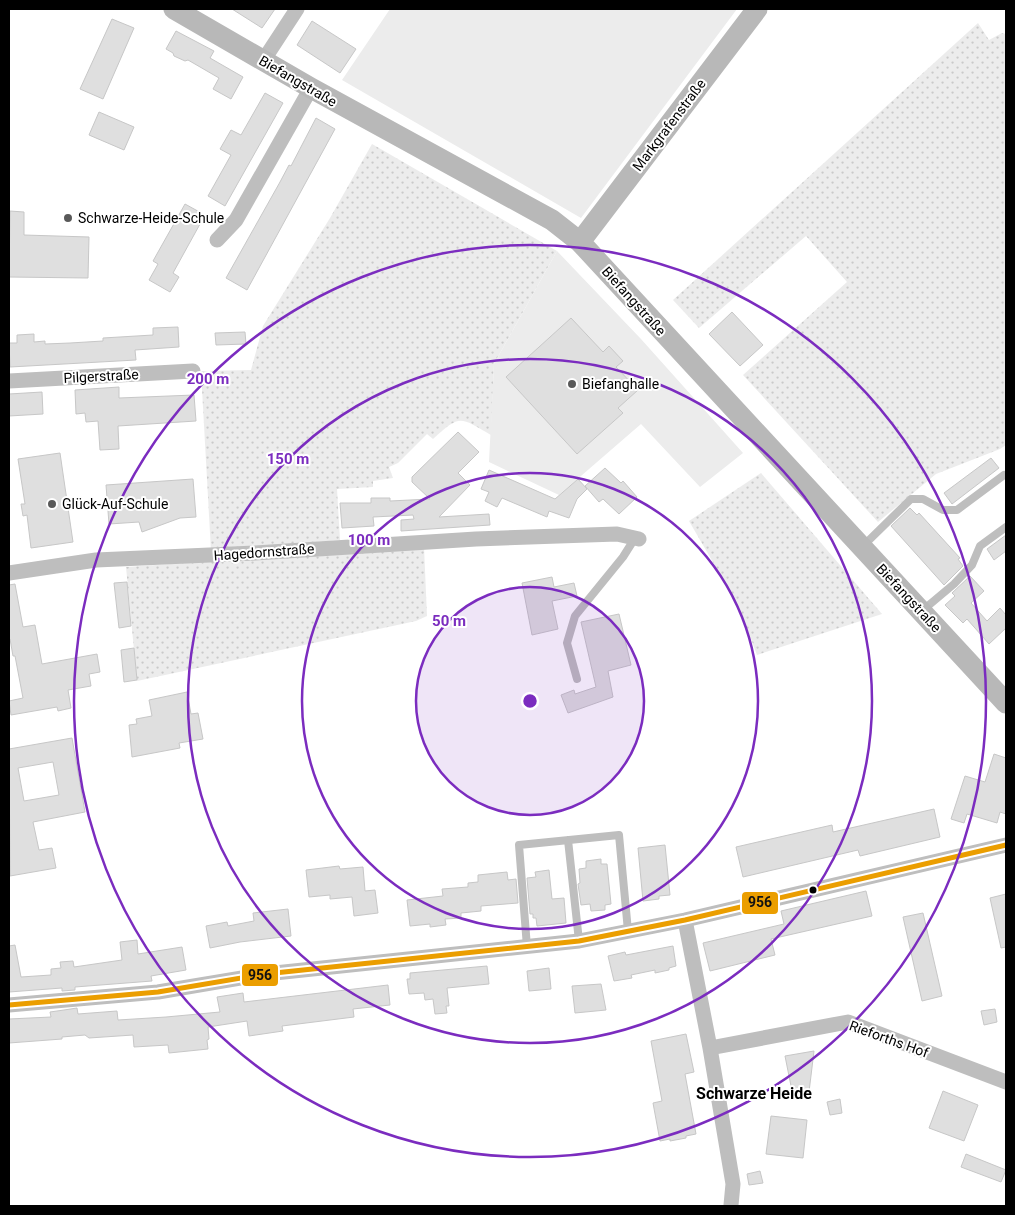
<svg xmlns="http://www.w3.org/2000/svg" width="1015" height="1215" font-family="Roboto,sans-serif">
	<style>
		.grass { fill: url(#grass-dots) }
		.pitch { fill: #ececec }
		.building { fill: #dfdfdf; stroke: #c7c7c7; fill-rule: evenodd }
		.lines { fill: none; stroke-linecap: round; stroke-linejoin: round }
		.lane { stroke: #bebebe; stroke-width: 8 }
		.street { stroke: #bebebe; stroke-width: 15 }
		.secondary { stroke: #b8b8b8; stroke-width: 21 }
		.bus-1-casing { stroke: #fff; stroke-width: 9 }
		.bus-1 { stroke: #eb9e00; stroke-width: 5 }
		.ring { fill: none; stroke: #7b2cbf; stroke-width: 2.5 }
		.poi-dot { fill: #595959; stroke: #fff; stroke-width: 2 }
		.bus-dot { fill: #000; stroke: #fff; stroke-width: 2 }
		.labels { text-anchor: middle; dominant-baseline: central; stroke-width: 4; stroke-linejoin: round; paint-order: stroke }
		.street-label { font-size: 14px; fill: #000; stroke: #fff }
		.poi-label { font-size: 14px; fill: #000; stroke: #fff; text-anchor: start }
		.quarter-label { font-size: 16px; font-weight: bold; fill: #000; stroke: #fff }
		.centre { fill: #7b2cbf; stroke: #fff; stroke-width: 2.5 }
		.ring-label { font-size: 15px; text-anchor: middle; font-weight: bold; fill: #7b2cbf; stroke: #fff; stroke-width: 4; stroke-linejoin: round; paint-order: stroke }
		.line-badge { stroke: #fff; stroke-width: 2 }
		.pale-badge-label { font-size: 14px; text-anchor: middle; font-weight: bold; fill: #111 }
	</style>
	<defs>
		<pattern id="grass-dots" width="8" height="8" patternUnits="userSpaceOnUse" patternTransform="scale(1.25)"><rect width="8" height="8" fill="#ececec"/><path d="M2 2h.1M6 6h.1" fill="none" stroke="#c9c9c9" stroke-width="1.8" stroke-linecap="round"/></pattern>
	</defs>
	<rect width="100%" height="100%" fill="#fff"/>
	<path class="grass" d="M978,23L989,40L1002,33L1006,34V445L1000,449L936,474L878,522L743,375L847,282L806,236L699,328L673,300Z
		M372,144L557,251L494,364L491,435C459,417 461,414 433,439L427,434L398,463L389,467L393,478L373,481V487L337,489L340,540L211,551L201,371L251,370L263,326L330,218Z
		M761,473L882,614L757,655L739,607L689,521Z
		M424,547L427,616L416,621L137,681L126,567Z"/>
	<path class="pitch" d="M390,9H737L581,218L342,80Z
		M557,251L641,339L743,453L700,487L641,424L559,495L489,462L494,364Z"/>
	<path class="building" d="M232,9H275L262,28Z
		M112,19L134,28L103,99L80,89Z
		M312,21L356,49L340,73L297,45Z
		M176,31L214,51L210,58L243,77L231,99L213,89L219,78L188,60L185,61L174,56L173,53L166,49Z
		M265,93L283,103L225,206L208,196L231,155L220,149L231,130L241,135Z
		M99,112L134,127L124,150L89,135Z
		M316,118L335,129L247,290L226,278L280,182L289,165L291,166Z
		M185,204L205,215L173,273L179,277L170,292L149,280L158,264L153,261Z
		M10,211L24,212V235L89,237L88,278L9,277Z
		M732,312L763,345L740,366L709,334Z
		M571,318L603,352L609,346L623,361L616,367L638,390L618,408L623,413L577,454L506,377Z
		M178,327L179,347L135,350L136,360L10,367L9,343H17V335L34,334V342L45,341V344L70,343L103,341V338L153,335V328Z
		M245,332L246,344L216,345L215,333Z
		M119,387V398L194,395L196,421L118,426L119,449L100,450L98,421L86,422L85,413L76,414L75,390Z
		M42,392L43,414L9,416V394Z
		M458,432L479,452L458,473L470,485L439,517L489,514L490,525L401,531V520L414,519L413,515L373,517L374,526L342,528L340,503H371V498H390V501L430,499L412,482V477Z
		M60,453L73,542L31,548L27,515L23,516L21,504H25L18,459Z
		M991,458L999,468L952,504L944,493Z
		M605,468L621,483L623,481L637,497L619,514L603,499L599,502L585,486Z
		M489,470L555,499L578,479L587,489L577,499L569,518L549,511L547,517L502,498L497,507L485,501L489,492L481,489Z
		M193,479L196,517L180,518L142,532L139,522L109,524L106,485Z
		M910,508L917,515L919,513L960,558L958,559L963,566L944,585L891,526Z
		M1006,535V551L994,560L987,549Z
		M970,576L984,591L971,603L987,621L1000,608L1006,615V628L989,644L967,619L963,623L945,605L955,596L952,593Z
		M552,577L554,587L574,583L577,596L552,601L558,629L532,635L522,583Z
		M127,582L131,626L119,628L114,583Z
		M15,584L23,627L35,625L42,664L97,654L100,672L89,674L91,686L68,690L71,708L58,711L57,707L11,715L9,701L23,698L15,656H13L10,639H9V585Z
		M619,614L631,665L608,671L613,697L568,713L561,695L574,690L575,694L596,687L581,622Z
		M134,648L137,680L124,682L121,650Z
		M187,692L191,714L198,713L203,739L179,743L180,748L132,757L129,725L137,724L136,719L152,716L149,700Z
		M72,738L85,812L33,822L39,850L52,848L56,868L10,876L9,749ZM53,762L59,795L24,801L18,768Z
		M994,754L1006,758V814L1000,812L997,823L967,814L964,823L951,819L965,776L985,782Z
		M934,809L940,837L860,856L858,850L743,877L736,847L832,825L833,832Z
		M665,845L670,895L659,896V899L643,901L638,848Z
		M601,859V864H607L611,904L605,905V910L591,911L590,904L581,905L578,884L580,883L579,869L586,868V861Z
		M339,866L340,869L363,867L365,891L375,890L378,913L354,916L352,897L330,899V895L309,897L306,870Z
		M549,870L552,899L564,898L566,923L537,926L536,918H533V914H530L527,878L536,877L535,872Z
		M507,872L508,880L516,879L518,903L481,906V911L461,913V918L445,919L446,925L430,927V924L410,926L407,900L443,896L442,889L468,887V883L478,882V875Z
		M866,891L872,916L771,939L775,955L710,971L703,943L784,924L781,911Z
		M1006,894V947L1001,948L990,898Z
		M288,909L291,936L240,942L210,948L206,926L227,922L228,926L254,921L253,913Z
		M923,913L942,996L922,1001L903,917Z
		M137,940L138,954L182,947L186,970L151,976L152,981L75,987V990L62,991V988L9,992V946L15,945L21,977L51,975V969L61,968L60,962L73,961L74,967L122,960L120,942Z
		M673,946L676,966L669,968V970L655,973V970L631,975L632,978L614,981L608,956L625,952L626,955Z
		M487,966L489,984L447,988L449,1006H446L447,1013L435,1014L433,999L425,1000L424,993L409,994L407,979H410V973Z
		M549,968L551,989L529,991L527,971Z
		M601,984L606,1010L575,1013L572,986Z
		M388,985L390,1005L353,1009L354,1017L282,1026L283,1031L249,1036L247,1021L208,1027L209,1039L207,1040L208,1049L169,1053L168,1045L134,1047L133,1035L89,1038L85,1035L62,1037V1039L9,1043V1019L51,1017L50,1012L64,1010L77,1008L78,1014L117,1011L118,1020L166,1017L220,1012L217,997L243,993L244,1002Z
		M995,1009L997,1022L984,1025L981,1011Z
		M686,1034L694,1072L685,1074L696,1134L686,1136V1138L670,1141V1139L660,1141L653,1103L662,1101L651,1041Z
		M814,1051L809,1092L793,1096L785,1056Z
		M943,1091L978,1105L964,1141L929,1128Z
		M840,1099L842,1113L830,1115L827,1102Z
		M771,1116L807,1120L803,1158L766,1154Z
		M966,1154L1006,1170L1001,1182L961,1167Z
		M760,1171L763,1183L749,1185L747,1174Z"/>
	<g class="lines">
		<path class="lane" d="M863,546L911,499H923L943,510H957L1004,475
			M923,610L954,584L972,565L980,546L1006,527
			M577,679L567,643L575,616L623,557L635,538
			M568,840L579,941
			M527,947L519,845L619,835L628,931"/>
		<path class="street" d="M263,61L297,9
			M217,240L236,220L311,88
			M9,381L193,371
			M9,573L96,560L255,553L476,539L617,534L639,539
			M685,920L710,1048L733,1184L731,1205
			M9,1005L158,992L265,974L579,941L685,920L1006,845
			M710,1048L848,1022L1006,1082"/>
		<path class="secondary" d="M174,9L311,88L552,220L580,242L1006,703
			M580,242L757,9"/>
		<defs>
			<path id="bus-1" d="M9,1005L158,992L265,974L579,941L685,920L1006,845"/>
		</defs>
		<use href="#bus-1" class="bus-1-casing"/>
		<use href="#bus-1" class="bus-1"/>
	</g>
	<circle cx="530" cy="701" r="114" fill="#7b2cbf" fill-opacity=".12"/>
	<g class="ring">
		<circle cx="530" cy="701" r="114"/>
		<circle cx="530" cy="701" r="228"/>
		<circle cx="530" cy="701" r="342"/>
		<circle cx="530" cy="701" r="456"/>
	</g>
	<g class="poi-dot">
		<circle cx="68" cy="218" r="5"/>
		<circle cx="572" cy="384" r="5"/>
		<circle cx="52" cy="504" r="5"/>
	</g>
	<circle class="bus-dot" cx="813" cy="890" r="4.5"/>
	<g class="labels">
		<g class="street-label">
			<text transform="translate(298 81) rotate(30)">Biefangstraße</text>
			<text transform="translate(669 125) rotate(-53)">Markgrafenstraße</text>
			<text transform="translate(634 301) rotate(48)">Biefangstraße</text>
			<text transform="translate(101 376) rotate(-3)">Pilgerstraße</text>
			<text transform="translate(264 552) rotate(-4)">Hagedornstraße</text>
			<text transform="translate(909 598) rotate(47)">Biefangstraße</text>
			<text transform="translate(889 1039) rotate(20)">Rieforths Hof</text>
		</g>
		<g class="poi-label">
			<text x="78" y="218">Schwarze-Heide-Schule</text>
			<text x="582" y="384">Biefanghalle</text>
			<text x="62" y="504">Glück-Auf-Schule</text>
		</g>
		<g class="quarter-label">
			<text x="754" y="1093">Schwarze Heide</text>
		</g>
	</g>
	<circle cx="530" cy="701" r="8" class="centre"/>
	<g class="ring-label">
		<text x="208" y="384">200 m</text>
		<text x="288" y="464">150 m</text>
		<text x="369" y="545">100 m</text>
		<text x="449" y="626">50 m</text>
	</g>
	<g class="line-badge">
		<rect x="741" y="891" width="38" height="24" rx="5" fill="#eb9e00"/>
		<rect x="241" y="963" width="38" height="24" rx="5" fill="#eb9e00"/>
	</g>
	<g class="pale-badge-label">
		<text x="760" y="907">956</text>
		<text x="260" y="980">956</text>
	</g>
	<rect width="1015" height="1215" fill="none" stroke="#000000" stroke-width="20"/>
</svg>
